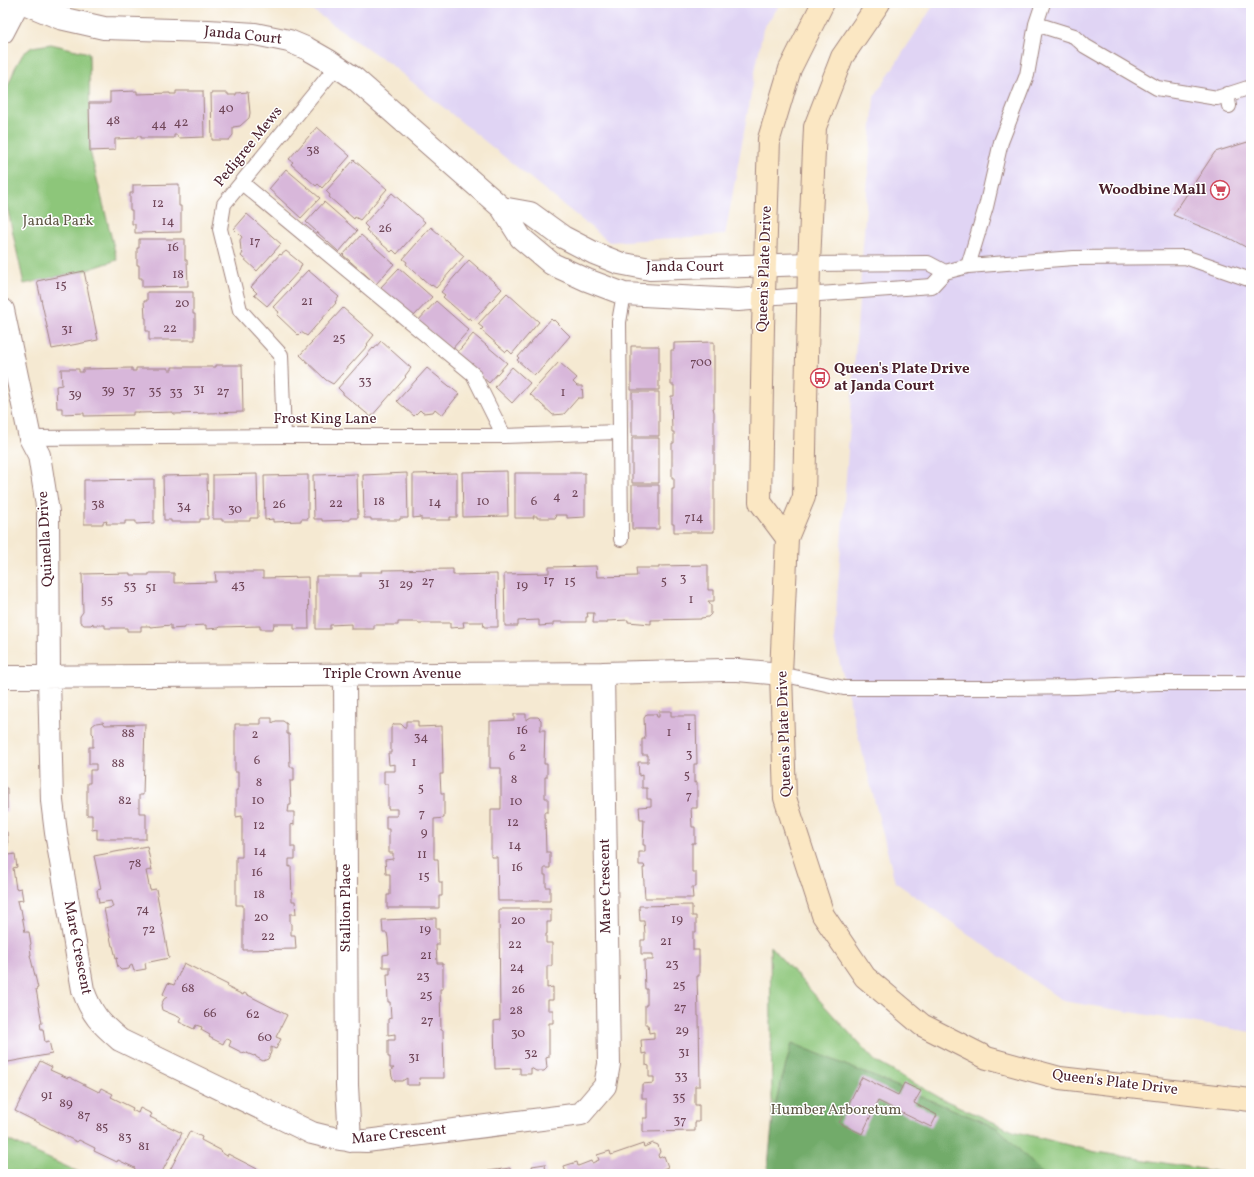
<svg xmlns="http://www.w3.org/2000/svg" width="1254" height="1177" font-family="Vollkorn,serif">
	<style>
		.built { fill: #e0d4f4 }
		.green { fill: #8dc67a; stroke: #6c7252 }
		.forest { fill: #72ab6a; stroke: #5e654a }
		.building { fill: #d8b7da }
		.lines { fill: none; stroke-linecap: round; stroke-linejoin: round }
		.lane-casing { stroke: #a0847e; stroke-width: 16 }
		.street-casing { stroke: #a0847e; stroke-width: 24 }
		.secondary-casing { stroke: #a0847e; stroke-width: 24 }
		.lane { stroke: #fff; stroke-width: 14 }
		.street { stroke: #fff; stroke-width: 22 }
		.secondary { stroke: #fbe7c3; stroke-width: 22 }
		.labels { text-anchor: middle; dominant-baseline: central; stroke-width: 3; stroke-linejoin: round; paint-order: stroke }
		.number-label { font-size: 13px; fill: #6e4557 }
		.street-label { font-size: 15px; fill: #4a1f2b; stroke: #fff }
		.poi-label { font-size: 15px; font-weight: bold; fill: #4a1f2b; stroke: #fff; text-anchor: end }
		.park-label { font-size: 15px; fill: #615947; stroke: #fff }
	</style>
	<rect width="100%" height="100%" fill="#fff"/>
	<filter id="ink" filterUnits="userSpaceOnUse"><feTurbulence type="fractalNoise" baseFrequency=".025" numOctaves="2"/><feDisplacementMap in="SourceGraphic" scale="8" xChannelSelector="R" yChannelSelector="G"/><feConvolveMatrix kernelMatrix="1 2 1 2 8 2 1 2 1" color-interpolation-filters="sRGB"/></filter>
	<filter id="wash" filterUnits="userSpaceOnUse"><feTurbulence type="fractalNoise" baseFrequency=".012" numOctaves="4" result="noise"/><feDisplacementMap in="SourceGraphic" scale="16" xChannelSelector="R" yChannelSelector="G"/><feGaussianBlur stdDeviation="0.9" result="paint"/><feColorMatrix in="noise" values="0 0 0 0 0 0 0 0 0 0 0 0 0 0 0 0 0 1.4 0 .05"/><feComposite in="paint" operator="in"/></filter>
	<g filter="url(#wash)">
		<rect width="100%" height="100%" fill="#f5e9d2"/>
		<path class="built" d="M176,3H781L763,29L725,235L609,242L390,64L312,10Z
			M935,3H1251V1032L1063,1001L895,882L834,640L874,97Z"/>
		<path class="green" d="M51,44L89,53L90,151L117,260L84,271L24,284L3,188V99L15,68L23,54L32,47Z
			M770,946L875,1061L942,1099L1013,1131L1096,1152L1233,1174H773Z
			M3,1138L83,1174H3Z"/>
		<path class="forest" d="M792,1043L998,1128L1043,1174H767L774,1108Z"/>
		<g id="blocks">
			<path class="building" d="M137,91V94L170,93V94H176V91H203L204,137L178,138L177,135H174V138H141V136H137V138L115,139V150L90,151L89,103H110V92Z
				M248,92L250,113L249,118L240,126L233,127V135L229,140H212L211,93H228V95H236V93Z
				M317,127L350,156L322,188L318,184L316,186L291,164L293,162L289,159Z
				M1251,141V250L1231,239L1173,215L1215,152Z
				M354,160L387,189L360,220L355,217L354,219L329,197L330,195L326,191Z
				M286,169L320,198L301,218L269,189Z
				M179,184V206H181V232L135,233V224H132V210H130V193H133V185Z
				M392,193L425,222L397,254L393,250L391,252L366,230L368,228L364,224Z
				M324,202L357,231L339,252L306,222Z
				M247,214L281,244L257,271L241,256L243,253L241,251L240,240L242,237L234,229Z
				M431,227L464,256L436,288L432,285L431,286L406,264L407,262L403,259Z
				M361,235L394,264L376,284L343,255Z
				M139,239H185V260H187L188,286L142,287V278H139V265H137V248H139Z
				M286,251L302,264L299,271L267,306L254,295L257,293L251,287L280,254L281,255Z
				M469,260L502,289L473,321L470,318L468,319L443,297L445,295L441,292Z
				M399,268L432,297L413,317L380,288Z
				M308,270L339,297L335,302L336,303L307,336L301,332L298,335L277,315L279,312L273,307Z
				M84,271L98,340L52,349L37,281Z
				M147,292H193V314H195V340H149V331H146V318H145L144,301H147Z
				M507,293L539,322L512,354L508,350L506,352L481,330L483,328L478,324Z
				M436,301L469,330L451,350L418,321Z
				M343,308L374,335L367,344L368,345L333,384L326,380L300,355Z
				M551,319L553,321L554,320L570,336L537,374L536,373L534,375L517,360L519,358L518,357Z
				M473,334L507,363L489,383L456,354Z
				M381,341L411,368L405,376L406,377L371,417L343,394V393L338,388L373,348L374,349Z
				M714,342V408H713L714,412V532H674V524H672V489H674V478H672V443H674V432H672L671,396H674V385H671V350H674V343Z
				M631,346H659V390H631Z
				M559,362L577,378L573,382L577,386H582L583,398H578L564,414L553,415L530,394Z
				M216,365H242L243,412L173,414V412L139,413V412H133V415L84,416V413L62,414V408H57L56,386L62,385L61,369H79V372H83V369L132,368V371H136V368H168V370H172V367H216Z
				M512,367L530,383L512,403L495,387Z
				M427,368L459,394L442,415L435,409L433,412L423,413L420,410L414,416L397,401Z
				M632,392H659V436H632Z
				M632,438H659V483H632Z
				M507,471L508,516L463,517L462,472Z
				M407,473L408,518H400V520H371V518H364L363,475Z
				M457,473V517H450V520H421V517L413,518V474Z
				M515,473H585V517L567,518V515H555L556,518H537V516H533L534,518H515Z
				M257,474L258,518H250V521H222V519H213V475Z
				M357,474L358,518H350V520L322,521V519H314L313,475Z
				M207,475L208,519H200V522H171V520H164L163,476Z
				M308,475V519H301V521L273,522V519L265,520L264,476Z
				M154,479V523L136,524V521H125V524H106L107,521L103,522V524H84V480Z
				M632,485H659V529H632Z
				M708,565V590H714V601H708L711,606V614L708,617L701,618V619L651,620V624L628,622V620L607,621V623H593L594,613H587L588,617H586V622H553V625L539,626V620L518,621V626H505L504,574L549,573V567L596,566L597,577L637,576L636,568H659V566Z
				M453,569V575L497,574L498,627H484L483,622H463L464,627L450,628V623H418V622H398V625H374V629H351V624L330,625V629H316V576H360V572H383L382,570Z
				M215,572H263V578L308,577L309,629H294V624H274L273,629H260V626L220,627L219,628L206,629V625L185,626V628L171,629V625L150,627V626H141V631H127V628H105V625H93V623L91,625H84L80,622V616L83,612L82,574L130,573V575H149V573H174V583L216,582Z
				M659,711H671V716H696L697,764H694V783L697,782V808H691L692,827H695V843H692V872H696V887H692L693,898H645L643,868H645L644,865H639V852H645V845H643L644,819H640L639,807L651,806V799H647V788H642V775L639,776L638,762H648V755H642V739H645L644,718L647,714H656L657,717H659Z
				M514,714H526V720L531,717H538L541,720V728L540,730H545L544,764H547V777H545V798H548V812H544V818H545L546,852H550V868H544V875H546V887H550V901H498L497,857H491V809H501V768H490V721L514,720Z
				M261,718H272V723L276,721H283L287,724V734H289L290,767H294V781H290L291,805H289L288,812H294V825L291,824V847H295V859H289V867L291,866L292,901H295L296,914H290V923H291V935H295L296,949L243,950V905H236V857H242V816L236,817V790H238V772H235V724H261Z
				M406,721H418V727L442,726L443,774H440L441,793H444V818L434,819V859H438L439,882H442V896H439V908H387V895H390V874H386L385,860L393,859V853H389V829H386V816H397V809H388V784H384V771H395V764L389,765L388,753H391V728L394,724H401L404,727H406Z
				M103,722L105,725L145,724L143,795H139V813H146V839H97V829L92,830V815H87V783H90V770H96V764H89V747H93V736L94,735L92,733V726L96,723Z
				M3,788H7V812H3Z
				M3,832H7L8,846H3Z
				M147,846L152,870L146,871L150,890L156,889L169,958L145,963L146,969L134,971L132,965L130,966L129,969L121,970L118,967L116,959L118,958H116L113,946H112L104,909L113,907L111,901L99,903L97,890L101,889L94,856Z
				M15,854L17,867L13,868L16,889L21,888L23,900L17,901L19,909H21L25,932H29L31,944L30,945L31,955H30L38,988L36,989L42,1023H40L41,1029H43L45,1042L49,1041L52,1054L3,1063V856Z
				M692,905V916H696V932H693V950H699V976H697L698,1016H699L700,1086H695V1105H699V1122H695V1131L643,1132V1118H647V1098H642V1084L654,1083V1077H649V1066L646,1065V1053L642,1054L641,1040L654,1039V1032L649,1033L648,1024H645V1005H647V989H645L644,960H653V954H641V940H645V934L644,921H640L639,906Z
				M499,909H551V922H547V934H546V943H552V966H547V988L553,987V1000H548V1010H553V1023H549V1057L546,1058L547,1068L544,1071H536L531,1068V1074H520V1068L495,1069L494,1021L500,1020Z
				M436,918V929H439V945H436L437,963H443V989H440L441,1030H443L444,1078H419L420,1085H407V1078L402,1081H395L392,1077L391,1070L394,1068H390V1057H388V1040H395V1034L388,1035V1019L391,1018L390,1002H388L387,974H390V967H383V955L389,954L388,938L387,933H383L382,920Z
				M184,963L228,985L227,987L243,995L244,993L287,1015L276,1037L281,1039L276,1049L271,1047V1052L268,1059L263,1061L256,1057L255,1055L254,1056L244,1052L243,1053L229,1046L231,1041L226,1038L223,1044L209,1037L210,1035L201,1030L202,1027L196,1025L194,1029L179,1022L181,1018L162,1010L161,1005L164,999L167,997L163,994L168,983L174,985Z
				M40,1061L52,1067L50,1070L68,1078L69,1077L99,1092L101,1088L113,1094L111,1097L133,1108L132,1110L138,1113L140,1108L152,1114L150,1117L182,1133L161,1174H141L134,1171L135,1168L118,1160L117,1162L94,1151L95,1148L79,1140L77,1142L15,1111Z
				M862,1077L898,1095L904,1083L921,1091L914,1103L937,1115L931,1127L878,1101L862,1134L839,1123Z
				M190,1131L202,1137L201,1140L222,1151L221,1152L227,1156L228,1154L267,1174H168Z
				M653,1143L658,1145L660,1152L658,1155L659,1158L664,1156L668,1167L663,1169L664,1174H566L564,1166L577,1162L578,1166L591,1161L592,1163L599,1160L597,1155L610,1151L611,1155L643,1144L644,1147Z
				M545,1164L546,1174H516L533,1171L532,1166Z
				M510,1168L511,1174H488V1171Z"/>
		</g>
	</g>
	<g filter="url(#ink)">
		<use href="#blocks" fill-opacity="0" stroke="#a0847e" stroke-width="1"/>
		<g class="lines">
			<defs>
				<path id="lane" d="M1036,24L1074,36L1085,46L1157,88L1217,98L1251,87
					M1227,94L1229,106
					M242,183L473,374L504,436
					M809,264L928,263L945,272
					M968,266L986,207L1001,142L1027,75L1036,24L1043,3
					M763,298L932,286L945,272L968,266L1074,258L1185,257L1251,280
					M284,436L281,355L240,310L220,229L224,204L336,67
					M30,438L284,436H504L619,432
					M621,539L619,322L624,294
					M781,674L844,688H1002L1076,687L1157,683H1251"/>
				<path id="street" d="M24,3L60,18L104,28L208,31L255,34L289,41L308,49L329,61L354,78L502,208L521,238L552,264L587,280L624,294L738,300L763,298
					M3,32L18,3
					M502,208L530,213L563,237L594,253L619,263L650,269L809,264
					M3,310L30,438L39,455L48,512L49,677L52,801L56,833L83,990C92,1015 100,1023 120,1040L312,1133C330,1138 347,1141 366,1141L581,1114L605,1086L609,1064L603,673
					M345,674L347,1085L350,1141
					M3,677L603,673L724,670H738L781,674"/>
				<path id="secondary" d="M879,3L842,57L815,127L809,264L804,497L787,538L781,674L785,798L823,915L865,977L922,1025L987,1058L1060,1078L1251,1100
					M787,538L760,502L763,326L769,139L790,69L823,3"/>
			</defs>
			<use href="#lane" class="lane-casing"/>
			<use href="#street" class="street-casing"/>
			<use href="#secondary" class="secondary-casing"/>
			<use href="#lane" class="lane"/>
			<use href="#street" class="street"/>
			<use href="#secondary" class="secondary"/>
		</g>
	</g>
	<defs>
		<symbol id="supermarket-ring" viewBox="-11 -11 22 22"><circle r="9.5" fill="#fff" stroke="#d1495b" stroke-width="1.5"/><path d="M-6-5.5h2.5l.6 2H6L4.5 2H-2.5L-4.4-4H-6ZM-1.5 3.2a1.3 1.3 0 1 0 .1 0ZM3 3.2a1.3 1.3 0 1 0 .1 0Z" fill="#d1495b"/></symbol>
		<symbol id="bus-ring" viewBox="-11 -11 22 22"><circle r="9.5" fill="#fff" stroke="#d1495b" stroke-width="1.5"/><path d="M-5-6H5V4H4V6H2V4H-2V6H-4V4H-5ZM-3.5-4V0h7V-4ZM-3.5 1.2v1.5H-2V1.2ZM2 1.2v1.5H3.5V1.2Z" fill="#d1495b"/></symbol>
	</defs>
	<g fill-rule="evenodd">
		<use href="#supermarket-ring" x="1209" y="179" width="22" height="22"/>
		<use href="#bus-ring" x="809" y="367" width="22" height="22"/>
	</g>
	<g class="labels">
		<g class="number-label">
			<text x="226" y="109">40</text>
			<text x="113" y="121">48</text>
			<text x="181" y="123">42</text>
			<text x="159" y="125">44</text>
			<text x="313" y="151">38</text>
			<text x="158" y="204">12</text>
			<text x="168" y="222">14</text>
			<text x="385" y="229">26</text>
			<text x="255" y="242">17</text>
			<text x="173" y="248">16</text>
			<text x="178" y="275">18</text>
			<text x="61" y="286">15</text>
			<text x="307" y="302">21</text>
			<text x="182" y="304">20</text>
			<text x="170" y="329">22</text>
			<text x="67" y="330">31</text>
			<text x="339" y="339">25</text>
			<text x="701" y="363">700</text>
			<text x="365" y="382">33</text>
			<text x="199" y="390">31</text>
			<text x="108" y="391">39</text>
			<text x="129" y="391">37</text>
			<text x="155" y="392">35</text>
			<text x="223" y="392">27</text>
			<text x="176" y="393">33</text>
			<text x="563" y="393">1</text>
			<text x="75" y="395">39</text>
			<text x="575" y="494">2</text>
			<text x="557" y="497">4</text>
			<text x="379" y="502">18</text>
			<text x="483" y="502">10</text>
			<text x="534" y="502">6</text>
			<text x="435" y="503">14</text>
			<text x="336" y="504">22</text>
			<text x="98" y="505">38</text>
			<text x="279" y="505">26</text>
			<text x="184" y="507">34</text>
			<text x="235" y="510">30</text>
			<text x="694" y="518">714</text>
			<text x="683" y="579">3</text>
			<text x="549" y="581">17</text>
			<text x="428" y="582">27</text>
			<text x="570" y="582">15</text>
			<text x="664" y="582">5</text>
			<text x="384" y="584">31</text>
			<text x="406" y="585">29</text>
			<text x="238" y="586">43</text>
			<text x="522" y="586">19</text>
			<text x="130" y="587">53</text>
			<text x="151" y="588">51</text>
			<text x="691" y="600">1</text>
			<text x="107" y="601">55</text>
			<text x="689" y="727">1</text>
			<text x="522" y="731">16</text>
			<text x="669" y="733">1</text>
			<text x="128" y="734">88</text>
			<text x="255" y="735">2</text>
			<text x="421" y="738">34</text>
			<text x="523" y="748">2</text>
			<text x="689" y="755">3</text>
			<text x="512" y="757">6</text>
			<text x="257" y="761">6</text>
			<text x="414" y="763">1</text>
			<text x="118" y="764">88</text>
			<text x="687" y="776">5</text>
			<text x="514" y="780">8</text>
			<text x="259" y="783">8</text>
			<text x="421" y="789">5</text>
			<text x="689" y="796">7</text>
			<text x="125" y="801">82</text>
			<text x="258" y="801">10</text>
			<text x="516" y="802">10</text>
			<text x="422" y="814">7</text>
			<text x="513" y="823">12</text>
			<text x="259" y="826">12</text>
			<text x="424" y="833">9</text>
			<text x="515" y="846">14</text>
			<text x="260" y="852">14</text>
			<text x="422" y="855">11</text>
			<text x="135" y="864">78</text>
			<text x="517" y="868">16</text>
			<text x="257" y="873">16</text>
			<text x="424" y="877">15</text>
			<text x="259" y="895">18</text>
			<text x="143" y="910">74</text>
			<text x="261" y="918">20</text>
			<text x="677" y="920">19</text>
			<text x="518" y="921">20</text>
			<text x="149" y="930">72</text>
			<text x="425" y="930">19</text>
			<text x="268" y="937">22</text>
			<text x="666" y="942">21</text>
			<text x="515" y="945">22</text>
			<text x="426" y="956">21</text>
			<text x="672" y="965">23</text>
			<text x="517" y="968">24</text>
			<text x="423" y="977">23</text>
			<text x="679" y="986">25</text>
			<text x="188" y="989">68</text>
			<text x="518" y="990">26</text>
			<text x="426" y="996">25</text>
			<text x="680" y="1008">27</text>
			<text x="516" y="1011">28</text>
			<text x="210" y="1014">66</text>
			<text x="253" y="1015">62</text>
			<text x="427" y="1021">27</text>
			<text x="682" y="1031">29</text>
			<text x="518" y="1034">30</text>
			<text x="265" y="1038">60</text>
			<text x="684" y="1053">31</text>
			<text x="531" y="1054">32</text>
			<text x="414" y="1058">31</text>
			<text x="681" y="1077">33</text>
			<text x="47" y="1096">91</text>
			<text x="679" y="1098">35</text>
			<text x="66" y="1104">89</text>
			<text x="84" y="1116">87</text>
			<text x="680" y="1121">37</text>
			<text x="102" y="1128">85</text>
			<text x="125" y="1138">83</text>
			<text x="144" y="1147">81</text>
		</g>
		<g class="street-label">
			<text transform="translate(243 36) rotate(6)">Janda Court</text>
			<text transform="translate(249 147) rotate(-51)">Pedigree Mews</text>
			<text x="685" y="267">Janda Court</text>
			<text transform="translate(765 269) rotate(-88)">Queen's Plate Drive</text>
			<text x="325" y="419">Frost King Lane</text>
			<text transform="translate(46 539) rotate(-93)">Quinella Drive</text>
			<text x="392" y="674">Triple Crown Avenue</text>
			<text transform="translate(785 734) rotate(-92)">Queen's Plate Drive</text>
			<text transform="translate(606 886) rotate(-91)">Mare Crescent</text>
			<text transform="translate(346 908) rotate(-90)">Stallion Place</text>
			<text transform="translate(77 948) rotate(79)">Mare Crescent</text>
			<text transform="translate(1115 1083) rotate(7)">Queen's Plate Drive</text>
			<text transform="translate(399 1135) rotate(-6)">Mare Crescent</text>
		</g>
		<g class="poi-label">
			<text x="1206" y="190">Woodbine Mall</text>
			<text x="834" y="369" text-anchor="start">Queen's Plate Drive<tspan x="834" dy="17">at Janda Court</tspan></text>
		</g>
		<g class="park-label">
			<text x="58" y="221">Janda Park</text>
			<text x="836" y="1110">Humber Arboretum</text>
		</g>
	</g>
	<rect width="1254" height="1177" fill="none" stroke="#fff" stroke-width="16"/>
</svg>
